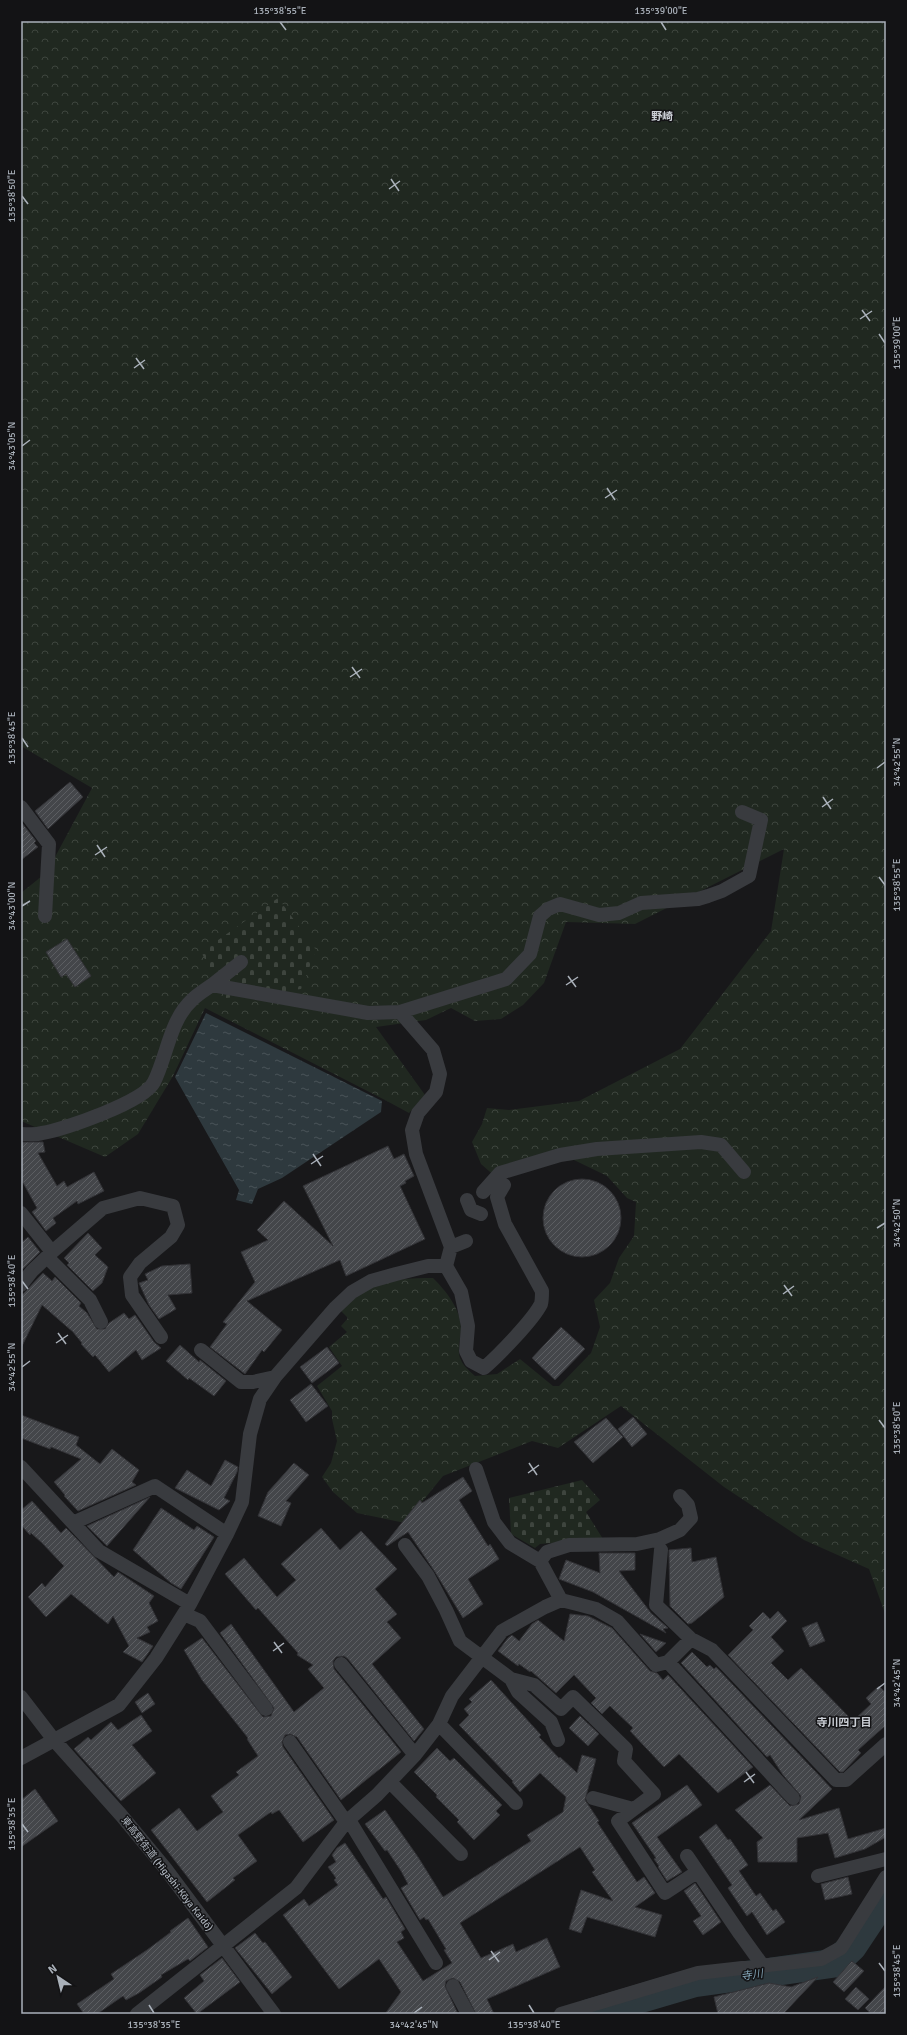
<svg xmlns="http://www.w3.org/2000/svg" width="907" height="2035" font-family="Signika,'Noto Sans JP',sans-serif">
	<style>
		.forest { fill: url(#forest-crowns) }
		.cemetery { fill: url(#cemetery-stones) }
		.water { fill: url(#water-ripples) }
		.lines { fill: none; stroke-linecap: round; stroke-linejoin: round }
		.river { stroke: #2e393e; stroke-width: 29 }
		.building { fill: url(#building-hatch); stroke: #323236 }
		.minor { stroke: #393b3f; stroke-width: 14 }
		.ticks { fill: none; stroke: #aab1ba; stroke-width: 1.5 }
		.labels { text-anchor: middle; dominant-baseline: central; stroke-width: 3; stroke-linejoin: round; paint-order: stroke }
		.street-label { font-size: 10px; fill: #aab1ba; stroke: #131315 }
		.neighbourhood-label { font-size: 11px; font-weight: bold; fill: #cbcfd6; stroke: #131315 }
		.water-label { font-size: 11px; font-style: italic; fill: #81a3b5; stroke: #131315 }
		.neatline { fill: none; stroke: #aab1ba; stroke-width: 1.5 }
		.ticks-label { font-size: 10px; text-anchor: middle; fill: #aab1ba }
	</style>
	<defs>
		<pattern id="forest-crowns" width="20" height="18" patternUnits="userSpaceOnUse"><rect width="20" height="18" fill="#202820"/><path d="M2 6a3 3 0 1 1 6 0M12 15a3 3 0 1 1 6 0" fill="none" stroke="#3e453e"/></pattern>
		<pattern id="cemetery-stones" width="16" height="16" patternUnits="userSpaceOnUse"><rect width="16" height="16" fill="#202820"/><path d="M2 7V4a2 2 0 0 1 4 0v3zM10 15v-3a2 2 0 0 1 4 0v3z" fill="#3e453e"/></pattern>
		<pattern id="water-ripples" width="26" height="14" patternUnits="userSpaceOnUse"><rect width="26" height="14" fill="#2e393e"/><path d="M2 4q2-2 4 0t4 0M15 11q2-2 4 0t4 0" fill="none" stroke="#4a5358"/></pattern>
		<pattern id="building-hatch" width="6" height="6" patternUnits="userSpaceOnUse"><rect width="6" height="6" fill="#44464a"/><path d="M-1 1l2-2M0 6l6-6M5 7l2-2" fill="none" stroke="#5c5e62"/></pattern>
	</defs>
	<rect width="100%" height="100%" fill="#18181a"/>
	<path class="forest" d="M21,21H886V1616L869,1569L804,1540L724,1487L621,1406L558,1448L532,1441L443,1476L405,1523L357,1513L333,1492L322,1477L331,1463L337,1441L332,1419V1411L317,1386L342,1366L329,1347L347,1332L341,1326L348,1318L341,1311C349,1303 356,1294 367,1289C386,1279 412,1278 433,1278C446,1291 461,1309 461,1329C461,1338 456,1351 461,1360C463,1366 471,1372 475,1376L497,1374L520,1359L553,1386H559L591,1353L600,1327L594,1300L610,1283L619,1258L634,1236L636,1202L627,1198L607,1176L574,1160L548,1162L497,1178L481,1164L472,1142L482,1124L487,1108L509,1110L579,1101L680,1049L771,931L784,849L635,924L566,922L544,983L523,1005L501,1019L475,1021L451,1008L426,1020L376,1027L425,1095L409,1113L385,1100L205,1008L173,1076L138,1134L105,1157L21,1121V893L47,872L92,788L21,746Z"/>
	<path class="cemetery" d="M278,898L316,950L301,989L226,998L201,952Z
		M582,1480L600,1500L586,1512L603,1539L540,1544L535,1548L511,1534L509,1498Z"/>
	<path class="water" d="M206,1013L382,1101L381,1112L282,1178L258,1189L252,1204L236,1200L239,1190L175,1077Z"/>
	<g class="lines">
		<path class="river" d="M588,2014L693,1983L835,1963L852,1947L886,1896"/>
	</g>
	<path class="building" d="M70,782L83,797L48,829L35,811Z
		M22,823L36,841L34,843L38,847L21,860Z
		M67,939L91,976L75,987L66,974L61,977L46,952Z
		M21,1142H43L45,1152L38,1153L57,1186L64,1181L67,1187L94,1172L104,1191L78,1204L77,1201L53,1218L56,1223L46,1231L32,1212L37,1208L21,1179Z
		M388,1146L394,1159L404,1154L414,1176L405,1181L406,1183L400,1186L425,1239L346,1276L340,1260L247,1301L282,1330L264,1352L262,1350L245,1374L210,1347L227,1324L223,1322L255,1282L241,1252L268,1240L257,1230L284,1201L333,1246L303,1186Z
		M543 1218a39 39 0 1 1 78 0a39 39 0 1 1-78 0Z
		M88,1233L102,1248L95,1255L108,1267L102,1283L93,1291L67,1265L69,1263L64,1258Z
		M28,1237L40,1252L23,1269L21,1267V1243Z
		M190,1264L192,1293L168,1295L176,1309L159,1319L149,1305L139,1283L148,1280L145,1274L162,1266Z
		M43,1273L52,1281L55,1277L81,1303L79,1306L87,1313L97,1329H105L109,1323L124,1313L129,1319L135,1315L154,1342L161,1348L142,1360L136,1350L109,1372L95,1355L93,1357L81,1344L82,1343L73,1332L42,1305L21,1348V1296Z
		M561,1327L585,1349L555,1380L532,1358Z
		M180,1345L199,1362L200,1360L226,1381L214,1396L189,1378L188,1380L166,1361Z
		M327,1347L339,1363L312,1383L300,1367Z
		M311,1384L328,1406L306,1422L290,1400Z
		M21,1415L79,1437L76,1445L100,1464L112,1449L139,1470L132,1482L136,1485L78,1511L64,1496L65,1495L54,1482L81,1459L51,1447L50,1449L21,1438Z
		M633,1417L647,1434L632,1447L618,1429Z
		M606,1418L623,1437L593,1463L574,1442Z
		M225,1460L238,1467L237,1472L224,1498L230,1501L219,1510L175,1488L187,1470L211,1486Z
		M294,1463L309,1475L286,1501L291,1503L281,1526L258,1516L268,1492Z
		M463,1477L472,1491L459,1500L488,1546L490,1544L499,1559L468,1579L483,1604L463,1618L435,1572L408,1532L387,1546L385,1544L420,1500L422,1503Z
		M150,1497L107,1546L87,1526Z
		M32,1501L61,1533L66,1528L114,1577L118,1572L154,1596L149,1603L158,1621L147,1627L150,1632L137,1638L153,1646L142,1662L123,1652L129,1646L113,1616L108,1624L71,1594L46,1617L28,1597L42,1583L45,1587L64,1566L42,1543L31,1533L30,1535L21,1525V1510Z
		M161,1508L194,1530L197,1526L214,1537L181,1589L171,1583L133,1550Z
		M321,1528L340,1550L361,1531L397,1569L375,1589L397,1614L387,1622L401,1638L372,1664L424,1729L414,1741L348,1659L344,1656L336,1657L333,1661L334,1669L401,1752L341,1800L297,1737L290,1734L285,1735L282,1742L283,1747L334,1820L303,1842L279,1810L272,1814L271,1812L238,1835L257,1861L233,1878L235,1880L207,1902L151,1830L179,1808L197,1831L223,1812L211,1796L239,1775L236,1772L258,1756L247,1739L248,1738L202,1680L184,1650L202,1638L263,1717L271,1716L274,1708L220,1633L231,1624L294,1712L324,1688L308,1669L313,1665L297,1655L298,1653L258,1608L256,1610L225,1574L244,1558L277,1597L296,1580L281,1564Z
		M691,1548L692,1562L716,1557L724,1597L692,1623L688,1624L670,1606L669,1556V1550Z
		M599,1553H635V1570L619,1571L651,1613L668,1628L663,1629L666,1633L593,1592L559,1579L566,1560L600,1573Z
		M778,1611L787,1621L771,1637L784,1651L771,1663L788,1680L801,1668L853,1721L871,1704L866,1698L879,1686L886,1693V1725L858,1750L861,1753L843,1772H840L728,1655L753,1630L749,1626L763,1612L770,1619Z
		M570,1614L588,1616L612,1628L650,1671L657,1673L663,1680L668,1675L753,1767L718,1793L679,1754L664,1767L630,1731L633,1728L610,1706L602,1714L591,1703L596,1698L574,1675L556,1693L531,1671L530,1672L519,1664L518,1666L498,1651L508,1638L512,1635L519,1641L532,1624L538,1620L564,1641Z
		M817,1622L825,1641L810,1647L802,1628Z
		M640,1634L666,1643L656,1652Z
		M692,1652L707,1667L710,1665L714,1669L716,1667L832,1789L799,1820L839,1808L848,1839L886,1828V1837L865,1849L835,1858L828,1833L797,1838V1862H758L757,1842L763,1838L735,1810L770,1785L790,1806L799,1804L801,1796L783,1775L770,1755L767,1757L681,1663Z
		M491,1680L541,1735L539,1737L559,1758L560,1757L577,1773L582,1755L596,1759L585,1800L599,1821L597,1822L637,1882L644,1877L655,1893L635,1907L662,1915L655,1937L587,1917L581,1933L569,1929L581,1890L613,1901L592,1872L595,1870L580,1847L460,1923L481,1958L513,1944L516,1952L547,1938L560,1967L487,1999L494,2014H476L460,1982L453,1978L446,1981L445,1986L458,2014H385L401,1992L379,1959L339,1989L283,1915L304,1899L309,1906L338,1885L334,1880L336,1878L328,1867L336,1862L332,1855L337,1848L345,1843L383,1899L386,1897L405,1929L401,1932L404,1938L397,1942L423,1981L452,1963L444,1950L446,1949L428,1919L426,1920L424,1917L420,1920L401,1888L408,1884L401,1871L387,1850L385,1851L365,1824L385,1810L418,1857L443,1897L531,1841L527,1835L563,1812L566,1797L540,1773L520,1792L512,1782L513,1781L459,1725L469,1715L464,1709L472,1702L469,1699Z
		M148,1693L155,1704L142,1713L135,1702Z
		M141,1715L152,1731L132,1745L156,1773L121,1801L74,1749L88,1737L91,1740L111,1722L118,1730Z
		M580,1716L599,1734L588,1746L569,1728Z
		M437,1748L450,1761L454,1758L502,1805L496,1811L500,1815L474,1840L457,1822L459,1820L436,1797L437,1795L414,1772Z
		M687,1785L702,1805L657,1837L682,1872L667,1881L658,1867L659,1866L654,1859L656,1858L632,1823Z
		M35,1789L58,1821L21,1847V1800Z
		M716,1824L728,1840L730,1839L748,1865L739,1871L756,1896L760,1893L773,1911L776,1909L785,1922L767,1935L752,1912L747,1916L728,1888L732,1885L699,1837Z
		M848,1877L852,1894L825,1900L821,1884Z
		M695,1883L721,1922L703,1935L693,1921L701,1916L684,1891Z
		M188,1918L208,1947L190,1961L188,1959L161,1975L162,1977L139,1993L126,2000L123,1996L97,2014H84L77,2004L114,1979L111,1974L147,1950L171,1932L170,1931Z
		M255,1933L263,1943L265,1942L292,1977L272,1994L235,1948Z
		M222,1958L240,1982L197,2014L184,1998L204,1981L200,1975Z
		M852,1961L864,1971L844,1992L833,1982Z
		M818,1977L783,2014H718L714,1997L769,1983L791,1987Z
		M886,1986V2014H871L865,2008Z
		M856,1987L869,1999L858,2010L845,1999Z"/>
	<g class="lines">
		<path class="minor" d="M21,807L49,844L45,916
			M212,985L241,962
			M400,1012L433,1050L440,1074L436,1092L418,1113L412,1130L416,1154L451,1247L446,1266
			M21,1134C28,1134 36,1135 42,1133C65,1129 144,1102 154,1082C167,1056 170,1020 192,1000C198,994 205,990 212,985L368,1013L400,1012L506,979L530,954L540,916L548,909L560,904L599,915L619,913L641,903L698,899L708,896L722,891L749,876L761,820L742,812
			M483,1192L500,1173L560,1155L597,1149L701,1142L721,1145L744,1172
			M467,1200L471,1210L481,1214
			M21,1213L52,1252
			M451,1247L466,1241
			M47,1257L90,1300L101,1322
			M21,1285L32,1271L52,1252L103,1208L140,1198L173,1206L178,1225L171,1237L140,1263L130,1277L132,1295L161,1337
			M201,1350L241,1382H253L275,1377
			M21,1467L99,1551L190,1604
			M476,1469L494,1522L510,1543L540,1561
			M73,1523L155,1486L227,1534
			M405,1545L428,1576L446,1610L460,1641L511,1679L534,1685L561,1709L573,1697L626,1749L624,1761L654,1794L618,1821L665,1893L697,1872
			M661,1550L656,1605L691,1639
			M561,1600L540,1561L547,1552L569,1545L637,1544L660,1539L680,1530L691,1518L688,1505L680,1496
			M184,1614L200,1621L266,1709
			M668,1662L793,1798
			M341,1664L415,1755
			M511,1679L518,1692L551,1722L558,1740
			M21,1697L54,1740L121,1815L165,1868L274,2014
			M439,1724L516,1803
			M290,1742L346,1822
			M21,1758L119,1705L156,1658L190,1604L227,1534L242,1502L250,1434L260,1399L275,1377L335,1308L352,1292L371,1281L396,1274L428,1266H446L461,1292L468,1326L466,1351L471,1361L484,1368C498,1356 533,1320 541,1304C542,1300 542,1295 542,1291L505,1224L497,1197L504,1185
			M390,1782L461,1854
			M593,1798L633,1809
			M349,1820L436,1963
			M687,1856L740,1934L763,1966
			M818,1876L886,1859
			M453,1986L468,2014
			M137,2014L296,1888L346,1822L377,1795L415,1755L439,1724L452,1696L502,1631L545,1607L561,1600L577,1604L596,1609L617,1621L656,1665L668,1662L691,1639L712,1650L836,1780H846L886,1744
			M561,2014L698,1973L821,1959L841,1948L886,1877"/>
	</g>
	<path class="ticks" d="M280,22L286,30M661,22L666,30M391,179L399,191M389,189L400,181M22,196L28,204M862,310L870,321M860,319L872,311M879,334L885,343M136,358L144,369M134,368L145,360M22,446L30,440M607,488L615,500M605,498L617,490M352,667L360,678M350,677L362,669M22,738L28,747M877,768L885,762M823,797L831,809M822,807L833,799M97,845L105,857M95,855L107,847M879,877L885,885M22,906L30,901M568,976L576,987M566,985L578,977M313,1154L321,1166M311,1164L323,1156M877,1228L885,1223M22,1281L28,1289M784,1285L792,1296M783,1294L794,1286M58,1333L66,1344M56,1343L68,1335M22,1367L30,1361M879,1420L885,1428M529,1463L537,1475M528,1473L539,1465M274,1642L282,1653M273,1651L284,1643M877,1689L885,1683M746,1772L754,1783M744,1782L755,1774M22,1824L28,1832M491,1951L499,1962M489,1960L500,1952M879,1963L885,1971M149,2005L154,2013M529,2005L534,2013M414,2013L422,2007"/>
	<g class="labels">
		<g class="street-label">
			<text transform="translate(167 1874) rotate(52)">東高野街道 (Higashi-Kōya Kaidō)</text>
		</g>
		<g class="neighbourhood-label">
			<text x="662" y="116">野崎</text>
			<text x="844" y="1722">寺川四丁目</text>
		</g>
		<g class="water-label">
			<text transform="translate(752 1975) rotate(-8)">寺川</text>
		</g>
	</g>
	<rect width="907" height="2035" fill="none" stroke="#131315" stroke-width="44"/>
	<g transform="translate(58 1977) rotate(325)" stroke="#131315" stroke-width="3" paint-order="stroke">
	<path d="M0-3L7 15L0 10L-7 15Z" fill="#aab1ba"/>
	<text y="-6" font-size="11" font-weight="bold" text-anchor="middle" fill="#aab1ba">N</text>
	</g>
	<rect x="22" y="22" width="863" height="1991" class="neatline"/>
	<g class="ticks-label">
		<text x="280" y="14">135°38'55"E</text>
		<text x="661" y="14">135°39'00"E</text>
		<text transform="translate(11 196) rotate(-90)" y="4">135°38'50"E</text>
		<text transform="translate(896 343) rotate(-90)" y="4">135°39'00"E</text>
		<text transform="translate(11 446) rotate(-90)" y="4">34°43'05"N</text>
		<text transform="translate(11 738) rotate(-90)" y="4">135°38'45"E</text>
		<text transform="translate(896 762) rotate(-90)" y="4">34°42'55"N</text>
		<text transform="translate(896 885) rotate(-90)" y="4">135°38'55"E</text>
		<text transform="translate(11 906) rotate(-90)" y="4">34°43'00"N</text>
		<text transform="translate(896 1223) rotate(-90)" y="4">34°42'50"N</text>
		<text transform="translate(11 1281) rotate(-90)" y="4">135°38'40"E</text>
		<text transform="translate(11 1367) rotate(-90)" y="4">34°42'55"N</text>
		<text transform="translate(896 1428) rotate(-90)" y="4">135°38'50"E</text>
		<text transform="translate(896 1683) rotate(-90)" y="4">34°42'45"N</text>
		<text transform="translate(11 1824) rotate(-90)" y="4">135°38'35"E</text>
		<text transform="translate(896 1971) rotate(-90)" y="4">135°38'45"E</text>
		<text x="154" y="2028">135°38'35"E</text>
		<text x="414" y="2028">34°42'45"N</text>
		<text x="534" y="2028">135°38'40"E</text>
	</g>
</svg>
